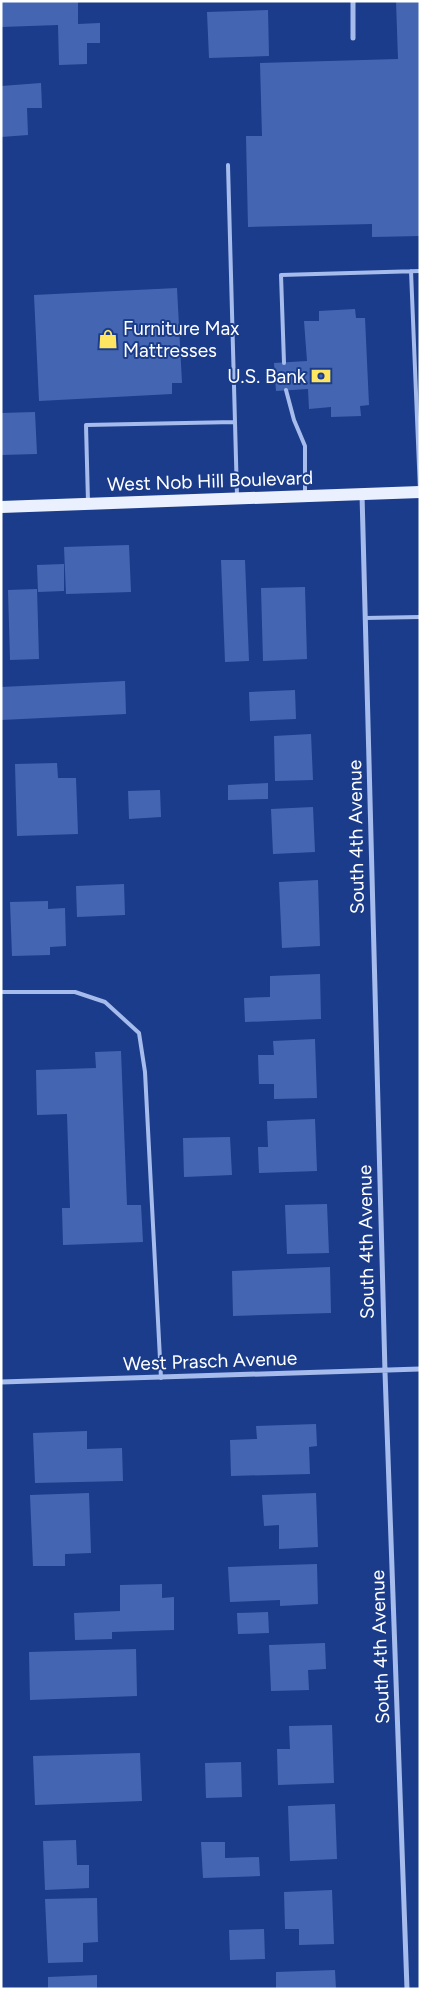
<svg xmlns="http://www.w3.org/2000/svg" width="421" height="1990" font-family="Figtree,sans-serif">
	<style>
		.building { fill: #4466b2 }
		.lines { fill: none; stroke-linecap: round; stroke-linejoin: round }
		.lane { stroke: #a5bced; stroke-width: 4 }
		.street { stroke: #a5bced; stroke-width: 5 }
		.primary { stroke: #ebf0ff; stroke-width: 12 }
		.labels { text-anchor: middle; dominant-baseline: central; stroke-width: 4; stroke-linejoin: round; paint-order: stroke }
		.poi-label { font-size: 19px; fill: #fff; stroke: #1b3c8a; text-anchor: start }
		.street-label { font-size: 19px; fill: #fff; stroke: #1b3c8a }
	</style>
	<rect width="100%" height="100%" fill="#1b3c8a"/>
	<path class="building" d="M1,1H78V24L100,23V43H87V64L59,65L58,25L1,27Z
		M396,1H420V236L372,237V224L248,227L246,136H262L260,63L398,59Z
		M268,10L269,56L209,58L207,12Z
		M41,83L42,108H27L28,135L1,137V86Z
		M177,288L182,383H172V394L39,401L34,295Z
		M355,309L356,318H365L369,405L360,406L361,416L331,417V407L309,409L308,389L276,391L274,363L307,361L304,321H319V311Z
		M35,412L37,454L1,455V413Z
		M129,545L131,592L66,594L64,547Z
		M221,560H245L249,661L225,662Z
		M64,564V591L38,592L37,565Z
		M305,587L307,659L263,661L261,588Z
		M37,589L39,659L10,660L8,590Z
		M125,681L126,714L1,720V687Z
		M295,690L296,719L250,721L249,692Z
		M311,734L313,780L275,781L274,736Z
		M57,763L58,778H76L78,834L17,836L15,764Z
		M268,783V799L228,800V785Z
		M160,790L161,817L129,819L128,791Z
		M313,807L315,852L273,854L271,809Z
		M318,880L320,946L282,948L279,882Z
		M124,884L125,915L77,917L76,886Z
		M48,901V909L65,908L66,946L50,947V955L12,956L10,902Z
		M320,974L321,1019L245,1022L244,998L270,997V976Z
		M315,1039L317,1098L274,1099V1084H259L258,1055H274L273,1041Z
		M121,1051L127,1205H141L143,1242L63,1245L62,1208H70L67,1114L37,1115L36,1070L96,1068L95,1052Z
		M315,1119L317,1171L259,1173L258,1147H268L267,1121Z
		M230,1137L232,1175L184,1177L183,1138Z
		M327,1204L329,1253L287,1254L285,1205Z
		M330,1267L331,1313L233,1316L232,1271Z
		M316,1424L317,1446L309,1447L310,1474L231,1476L230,1440L257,1439L256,1426Z
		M87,1431V1449L122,1448L123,1481L35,1483L33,1433Z
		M89,1493L91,1553L65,1554V1566H33L30,1495Z
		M316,1493L318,1547L279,1549V1525L264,1526L262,1495Z
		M317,1564L318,1604L280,1606V1600L230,1602L228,1567Z
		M162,1584V1598L174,1597V1630L112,1632V1639L75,1640L74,1613L120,1611V1585Z
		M268,1612L269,1633L238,1634L237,1613Z
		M325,1643L326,1669L308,1670L309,1690L271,1691L269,1645Z
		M136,1649L137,1696L30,1700L29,1652Z
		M332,1725L334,1783L278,1785L277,1749H290L289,1726Z
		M140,1753L142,1801L35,1805L33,1756Z
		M241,1762L242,1797L206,1798L205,1763Z
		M335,1804L337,1859L290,1861L288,1806Z
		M76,1840L77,1865H89V1888L45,1890L43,1841Z
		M201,1842H225V1858L259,1857L260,1876L203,1878Z
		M332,1890L334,1944L299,1945V1929H285L284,1892Z
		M97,1898L98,1942L83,1943V1962L48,1963L45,1899Z
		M264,1929L265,1959L230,1960L229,1930Z
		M335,1970L336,1989H276V1972Z
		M97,1975V1989H48V1977Z"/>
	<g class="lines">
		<path class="lane" d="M228,165L237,496
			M411,271L420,491
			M284,363L281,275L420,271
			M286,390L294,420L305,446V494
			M88,502L86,425L235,422
			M365,618L420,617
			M1,992H75L105,1002L139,1033L145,1072L161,1378"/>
		<path class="street" d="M353,1V38
			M362,494L385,1372L407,1989
			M1,1382L420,1369"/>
		<path class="primary" d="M1,507L420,492"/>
	</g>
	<defs>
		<symbol id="shop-bare" viewBox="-9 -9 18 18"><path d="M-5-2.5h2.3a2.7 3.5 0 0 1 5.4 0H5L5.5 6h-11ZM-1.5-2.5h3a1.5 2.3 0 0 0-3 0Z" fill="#fee662" stroke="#1b3c8a" stroke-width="2.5" paint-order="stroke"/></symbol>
		<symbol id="bank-bare" viewBox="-9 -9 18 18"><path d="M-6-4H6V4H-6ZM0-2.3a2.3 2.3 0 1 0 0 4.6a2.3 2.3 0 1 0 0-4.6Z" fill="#fee662" stroke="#1b3c8a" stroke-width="2.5" paint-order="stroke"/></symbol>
	</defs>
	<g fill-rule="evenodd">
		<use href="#shop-bare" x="94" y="325" width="28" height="28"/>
		<use href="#bank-bare" x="307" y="362" width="28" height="28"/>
	</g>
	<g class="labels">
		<g class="poi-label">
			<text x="123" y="328">Furniture Max<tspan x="123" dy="22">Mattresses</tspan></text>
			<text x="306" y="376" text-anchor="end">U.S. Bank</text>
		</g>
		<g class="street-label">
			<text transform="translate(210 481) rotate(-2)">West Nob Hill Boulevard</text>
			<text transform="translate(356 837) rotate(-91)">South 4th Avenue</text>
			<text transform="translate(366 1242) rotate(-91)">South 4th Avenue</text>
			<text transform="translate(210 1361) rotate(-2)">West Prasch Avenue</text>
			<text transform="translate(380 1647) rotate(-92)">South 4th Avenue</text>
		</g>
	</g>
	<rect width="421" height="1990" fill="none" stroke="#ffffff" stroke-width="5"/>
</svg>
